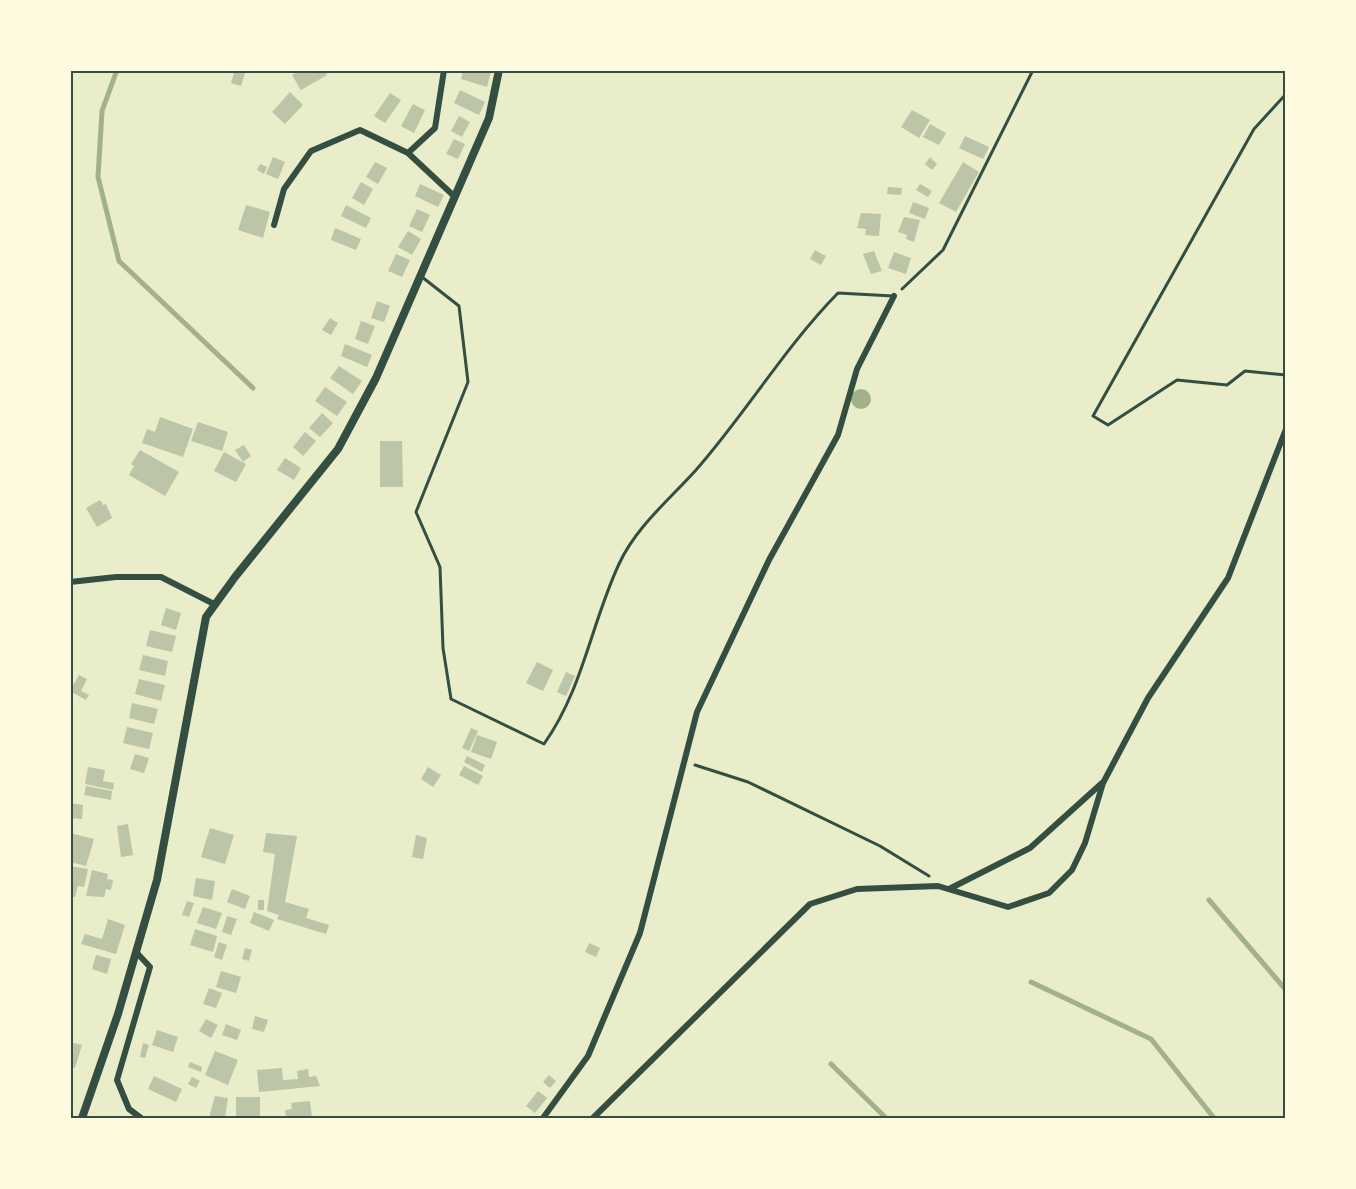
<svg xmlns="http://www.w3.org/2000/svg" width="1356" height="1189" font-family="'IBM Plex Serif',serif">
	<style>
		.water { fill: #a3b18a }
		.lines { fill: none; stroke-linecap: round; stroke-linejoin: round }
		.stream { stroke: #a3b18a; stroke-width: 5 }
		.building { fill: #bcc5a7 }
		.path { stroke: #344e41; stroke-width: 3 }
		.service { stroke: #344e41; stroke-width: 3 }
		.minor { stroke: #344e41; stroke-width: 6 }
		.tertiary { stroke: #344e41; stroke-width: 8 }
		.neatline { fill: none; stroke: #344e41; stroke-width: 2 }
	</style>
	<rect width="100%" height="100%" fill="#e9edc9"/>
	<path class="water" d="M851 399a10 10 0 1 1 20 0a10 10 0 1 1-20 0Z"/>
	<g class="lines">
		<path class="stream" d="M117,70L102,111L98,177L119,261L253,388
			M1209,900L1286,990
			M1031,982L1151,1039L1214,1118
			M831,1064L886,1118"/>
	</g>
	<path class="building" d="M235,70H246L241,86L231,83Z
		M301,70H325L327,75L301,90L292,75Z
		M463,70L491,72L487,87L461,79Z
		M460,90L485,102L479,115L454,103Z
		M290,92L303,105L285,124L272,112Z
		M390,93L401,100L385,123L374,116Z
		M413,104L425,110L414,133L401,126Z
		M912,110L930,120L919,138L901,127Z
		M459,116L470,122L462,137L451,131Z
		M930,124L946,133L939,145L923,137Z
		M965,136L989,147L983,159L959,148Z
		M454,139L465,144L458,159L446,154Z
		M273,157L285,162L278,179L266,174Z
		M930,157L937,164L932,170L925,164Z
		M375,162L387,168L378,184L366,177Z
		M963,162L979,172L956,212L939,203Z
		M260,164L267,167L264,174L257,170Z
		M361,182L373,189L364,205L352,198Z
		M420,184L444,195L438,207L415,196Z
		M920,184L932,191L928,197L916,190Z
		M888,187L902,188L901,195L887,194Z
		M913,202L929,208L925,219L909,213Z
		M246,205L270,212L263,238L238,230Z
		M346,205L371,218L366,228L341,216Z
		M417,209L430,215L422,232L409,226Z
		M861,213L881,214L879,236L865,235L866,229L857,228Z
		M904,217L920,220L914,242L906,239L907,235L898,232Z
		M335,228L361,239L356,250L331,240Z
		M408,231L421,239L412,255L398,247Z
		M815,250L826,256L821,265L810,259Z
		M874,251L882,271L871,274L863,254Z
		M894,252L911,258L906,274L888,268Z
		M396,254L410,260L402,277L388,271Z
		M377,301L390,306L384,322L371,318Z
		M330,318L338,323L331,335L322,330Z
		M361,321L375,326L368,344L355,339Z
		M345,344L372,355L367,367L341,356Z
		M339,366L362,381L353,394L330,378Z
		M325,387L347,402L337,416L315,401Z
		M322,413L333,423L320,437L309,428Z
		M160,417L193,429L183,457L142,443L147,429L155,432Z
		M198,422L228,432L222,451L191,441Z
		M305,432L316,441L303,456L293,447Z
		M380,441H402L403,487H380Z
		M244,445L251,456L243,462L235,450Z
		M140,450L179,472L165,496L129,475L134,466L131,464Z
		M224,452L246,464L236,482L214,471Z
		M285,458L301,468L294,480L277,470Z
		M100,500L103,505L106,504L112,518L97,527L86,508Z
		M166,608L181,613L176,630L161,625Z
		M150,630L176,636L172,652L146,646Z
		M143,655L168,661L165,676L139,670Z
		M537,662L553,670L543,691L526,683Z
		M566,672L575,676L566,696L557,692Z
		M79,675L87,679L81,691L89,695L86,700L70,691Z
		M139,679L165,685L161,701L135,694Z
		M132,703L158,709L154,724L129,718Z
		M127,727L153,733L149,749L123,743Z
		M471,728L478,731L469,751L462,748Z
		M477,735L497,742L491,759L471,752Z
		M135,754L149,758L144,773L130,769Z
		M467,756L485,765L482,772L464,762Z
		M464,766L483,776L478,785L459,775Z
		M88,767L105,770L103,781L114,783L113,790L85,784Z
		M428,767L441,775L433,787L421,779Z
		M86,786L112,791L111,800L84,795Z
		M70,803L83,805L82,819L70,818Z
		M128,824L133,855L121,857L117,826Z
		M210,828L234,835L225,864L201,857Z
		M70,833L94,839L86,866L70,862Z
		M266,833L297,836L285,902L309,909L306,918L329,925L326,934L277,919L279,915L267,911L275,854L263,852Z
		M416,835L427,838L423,859L412,857Z
		M70,866L88,869L84,887L78,886L75,897L70,896Z
		M92,870L108,874L107,879L113,880L111,890L106,889L104,897L86,896Z
		M196,878L215,881L212,900L193,896Z
		M232,889L250,896L245,909L227,902Z
		M258,900H264V910H258Z
		M187,901L194,903L189,917L182,915Z
		M203,907L222,913L216,929L197,923Z
		M254,912L274,920L269,931L250,923Z
		M227,916L237,919L231,935L222,932Z
		M108,919L125,925L116,954L81,944L85,934L102,939Z
		M195,929L217,936L213,952L190,945Z
		M219,942L227,945L222,960L214,957Z
		M589,943L600,948L596,957L585,952Z
		M245,948L252,950L249,961L242,959Z
		M96,955L111,959L107,974L92,969Z
		M221,971L241,977L236,993L216,987Z
		M209,988L222,993L216,1008L203,1004Z
		M255,1016L268,1020L264,1032L252,1029Z
		M206,1019L218,1025L211,1038L199,1031Z
		M226,1024L241,1030L237,1040L222,1035Z
		M157,1030L178,1037L173,1052L152,1045Z
		M70,1042L82,1045L75,1068L70,1067Z
		M143,1043L149,1045L145,1058L140,1057Z
		M215,1051L238,1060L228,1085L205,1075Z
		M190,1062L202,1067L201,1072L188,1067Z
		M282,1068L283,1080L298,1079L297,1071L308,1069L309,1077L316,1076L320,1086L259,1092L257,1070Z
		M549,1075L556,1081L550,1088L543,1082Z
		M154,1076L182,1089L176,1102L148,1089Z
		M192,1077L200,1081L196,1088L188,1084Z
		M538,1091L547,1098L535,1113L526,1106Z
		M215,1096L228,1098L225,1118H211L210,1114Z
		M236,1097H260V1116L236,1118Z
		M310,1101L312,1118L286,1117L285,1110L292,1109L291,1103Z"/>
	<g class="lines">
		<path class="path" d="M1286,94L1254,129L1093,416L1108,425L1177,380L1227,385L1245,371L1286,375
			M902,289L943,250L1033,70
			M695,765L748,782L880,846L929,876"/>
		<path class="service" d="M422,277L459,306L468,382L416,512L440,567L443,648L451,699L544,744C583,689 591,624 619,564C636,527 669,500 696,470C746,413 785,347 838,293L893,296"/>
		<path class="minor" d="M444,70L435,128L408,153L455,197
			M274,225L284,189L311,151L360,130L408,153
			M70,582L116,577H161L214,604
			M949,889L1030,848L1102,783
			M137,953L150,967L117,1080L129,1109L141,1118
			M543,1118L588,1056L640,933L697,712L769,560L838,435L857,369L894,296
			M593,1118L810,904L857,889L938,886L1008,907L1049,893L1072,870L1085,843L1103,783L1148,698L1228,578L1286,429"/>
		<path class="tertiary" d="M82,1118L118,1014L157,880L206,617L235,577L338,449L376,378L489,118L499,70"/>
	</g>
	<rect width="1356" height="1189" fill="none" stroke="#fefae0" stroke-width="144"/>
	<rect x="72" y="72" width="1212" height="1045" class="neatline"/>
</svg>
